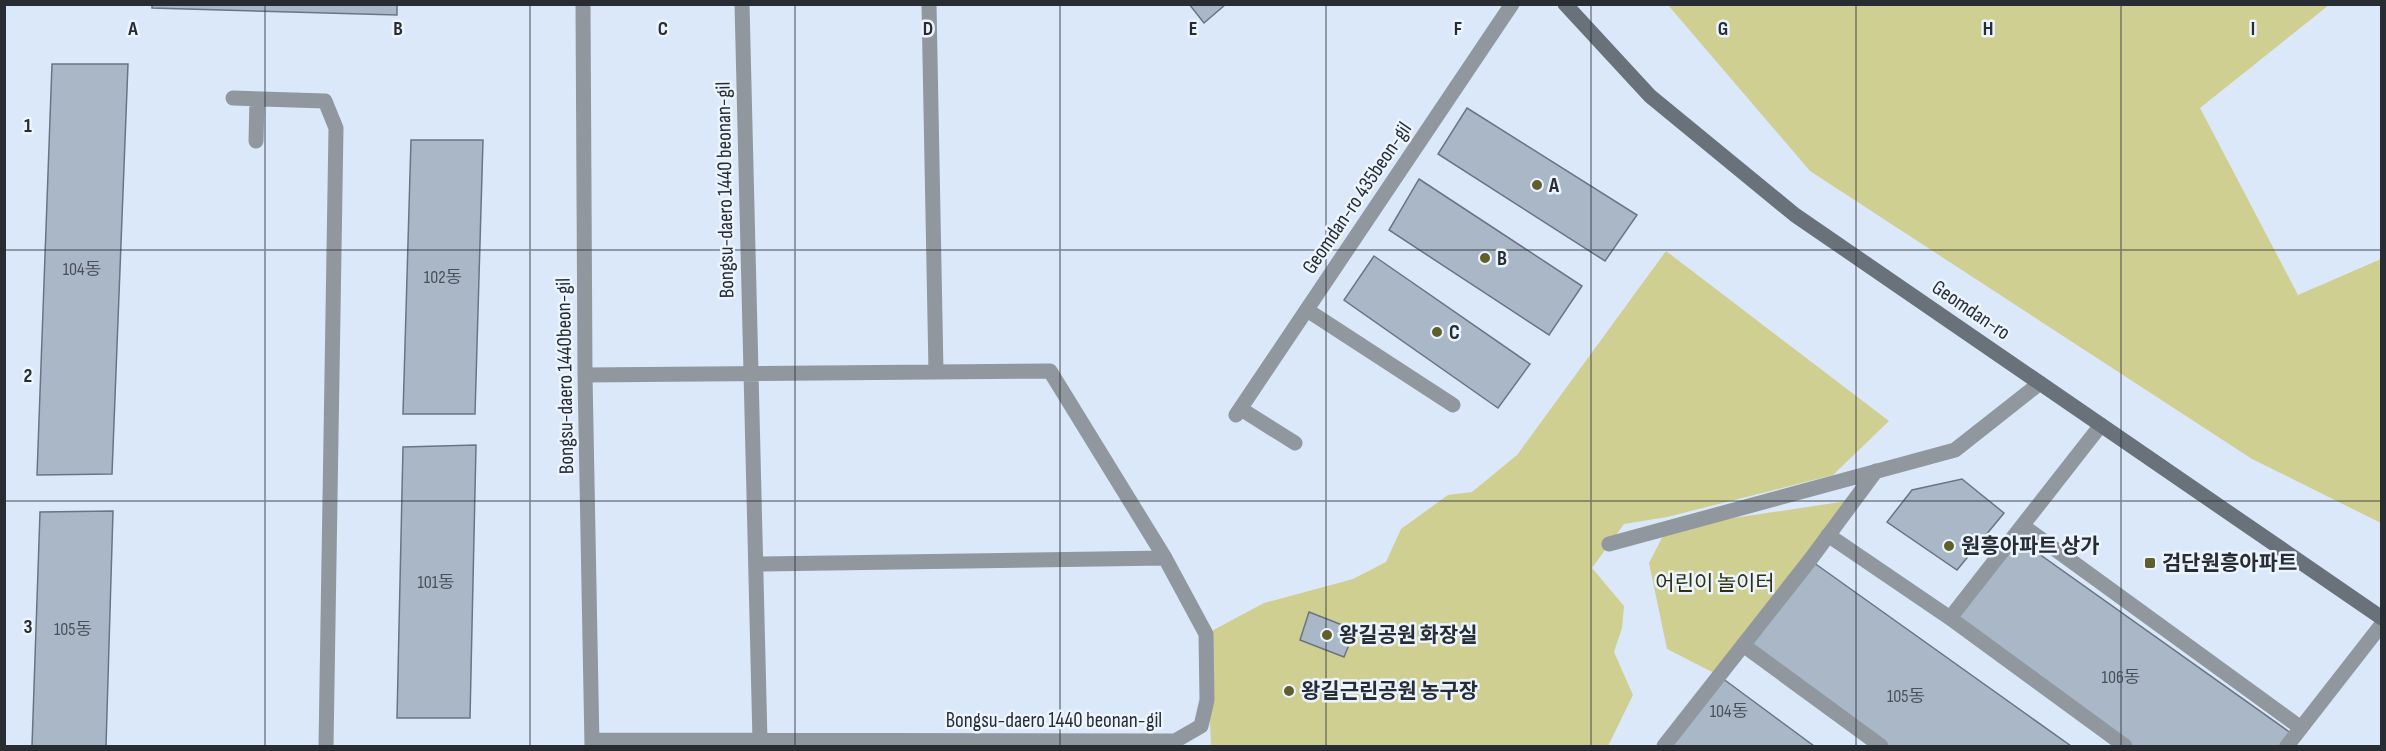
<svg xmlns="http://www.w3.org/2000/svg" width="2386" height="751" font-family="'Sofia Sans Condensed','Noto Sans KR',sans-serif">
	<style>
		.green { fill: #d0cf92 }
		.building { fill: #aab7c7; stroke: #697584; stroke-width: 1.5 }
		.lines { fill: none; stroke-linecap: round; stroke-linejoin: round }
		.lane { stroke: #91979e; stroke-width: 15 }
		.street { stroke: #91979e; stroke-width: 15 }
		.secondary { stroke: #69717b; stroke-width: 15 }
		.grid { fill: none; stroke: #282d33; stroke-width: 1.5; stroke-opacity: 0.55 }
		.poi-dot { fill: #605f2c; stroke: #ecf4ff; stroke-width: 2 }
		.labels { text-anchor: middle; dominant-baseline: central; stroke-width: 5; stroke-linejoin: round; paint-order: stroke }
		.number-label { font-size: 18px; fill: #485058 }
		.poi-label { font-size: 21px; font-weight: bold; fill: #282d33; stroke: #ecf4ff; text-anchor: start }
		.street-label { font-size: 21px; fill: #282d33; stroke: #ecf4ff }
		.park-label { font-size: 21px; fill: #31300c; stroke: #ecf4ff }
		.grid-label { font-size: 20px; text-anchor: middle; font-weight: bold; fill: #282d33; stroke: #ecf4ff; stroke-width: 5; stroke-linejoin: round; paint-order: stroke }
	</style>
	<rect width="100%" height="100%" fill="#dae8f9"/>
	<path class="green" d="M1668,5H2329L2200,108L2298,295L2381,259V523L2252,459L1810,171Z
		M1666,251L1889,421L1833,475L1667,517L1624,524L1592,568L1624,606L1622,628L1614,652L1633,695L1608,746H1211L1206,634L1264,603L1353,579L1386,562L1401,529L1448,495L1472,492L1517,455Z
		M1854,500L1718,675L1667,649L1649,563L1667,528Z"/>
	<path class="building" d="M152,4H397V15L152,8Z
		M1189,4H1226L1204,23Z
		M52,64H128L112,474L37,475Z
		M1467,108L1637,215L1605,261L1438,154Z
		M411,140H483L475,414H403Z
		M1419,179L1582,286L1549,335L1389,230Z
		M1374,256L1530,364L1498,408L1344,300Z
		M476,445L470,718H397L403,447Z
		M1962,479L2004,513L1957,570L1887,522L1912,490Z
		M113,511L106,746H32L40,512Z
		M2014,536L2295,736L2287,746H2125L1950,618Z
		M1810,560L2071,746H1881L1743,645Z
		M1309,612L1355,630L1344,657L1300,640Z
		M1718,675L1814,746H1664Z"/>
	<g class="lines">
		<path class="lane" d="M233,98L325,101L336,128L326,746
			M256,141L257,99
			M1307,310L1453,405
			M1241,409L1295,443
			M2023,526L2301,728
			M1828,535L1950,618L2125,746
			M1609,544L1955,450L2040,383
			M1950,618L2101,425
			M1743,645L1881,746
			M1664,746L1810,560L1876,471
			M2287,746L2382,624"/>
		<path class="street" d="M583,4L585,375L592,746
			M742,4L760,741
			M929,4L936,372
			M585,375L1050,371L1165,558L1206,634L1207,700L1201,726L1175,741L592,740
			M1236,415L1512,4
			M756,564L1165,558"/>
		<path class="secondary" d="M1565,4L1650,96L1795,215L2382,618"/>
	</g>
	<path class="grid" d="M265,4V746M530,4V746M795,4V746M1060,4V746M1326,4V746M1591,4V746M1856,4V746M2121,4V746M4,250H2382M4,501H2382"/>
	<g class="poi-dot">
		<circle cx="1537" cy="185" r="6"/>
		<circle cx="1485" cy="258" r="6"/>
		<circle cx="1437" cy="332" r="6"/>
		<circle cx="1949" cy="546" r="6"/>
		<rect x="2144" y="557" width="12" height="12" rx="3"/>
		<circle cx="1327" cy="635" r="6"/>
		<circle cx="1289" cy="691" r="6"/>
	</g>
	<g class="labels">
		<g class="number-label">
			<text x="82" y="269">104동</text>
			<text x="443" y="277">102동</text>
			<text x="436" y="582">101동</text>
			<text x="73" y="629">105동</text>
			<text x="2121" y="677">106동</text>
			<text x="1906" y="696">105동</text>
			<text x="1729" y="711">104동</text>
		</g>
		<g class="poi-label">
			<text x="1549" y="185">A</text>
			<text x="1497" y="258">B</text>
			<text x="1449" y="332">C</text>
			<text x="1961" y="546">원흥아파트 상가</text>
			<text x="2162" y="563">검단원흥아파트</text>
			<text x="1339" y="635">왕길공원 화장실</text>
			<text x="1301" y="691">왕길근린공원 농구장</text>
		</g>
		<g class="street-label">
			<text transform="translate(725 190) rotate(-91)">Bongsu-daero 1440 beonan-gil</text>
			<text transform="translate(1357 198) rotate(-56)">Geomdan-ro 435beon-gil</text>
			<text transform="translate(1971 310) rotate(34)">Geomdan-ro</text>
			<text transform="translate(565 376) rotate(-91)">Bongsu-daero 1440beon-gil</text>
			<text x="1054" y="720">Bongsu-daero 1440 beonan-gil</text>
		</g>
		<g class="park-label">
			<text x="1715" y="583">어린이 놀이터</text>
		</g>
	</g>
	<g class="grid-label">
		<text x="133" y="35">A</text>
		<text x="398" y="35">B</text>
		<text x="663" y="35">C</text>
		<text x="928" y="35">D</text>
		<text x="1193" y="35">E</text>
		<text x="1458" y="35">F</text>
		<text x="1723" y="35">G</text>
		<text x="1988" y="35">H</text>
		<text x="2253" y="35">I</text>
		<text x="28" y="132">1</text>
		<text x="28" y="382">2</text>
		<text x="28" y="633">3</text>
	</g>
	<rect width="2386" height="751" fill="none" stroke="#282d33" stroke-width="12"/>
</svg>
